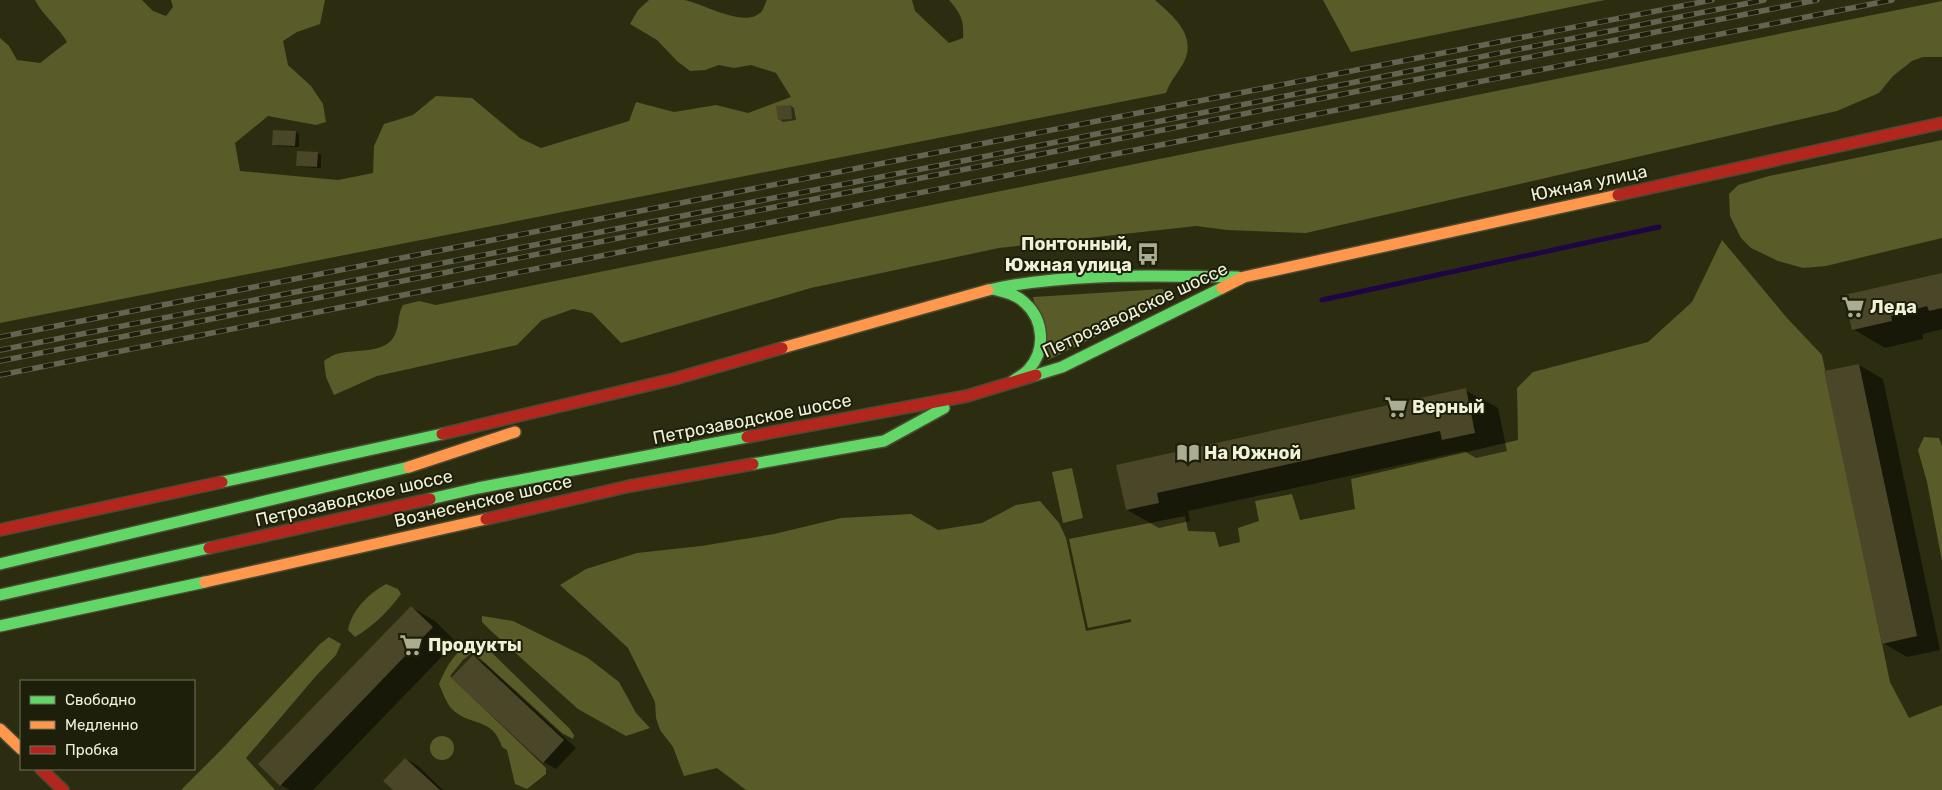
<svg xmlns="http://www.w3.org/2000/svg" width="1942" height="790" font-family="Rubik,sans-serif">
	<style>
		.green { fill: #595b28 }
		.shadow { fill: #0007 }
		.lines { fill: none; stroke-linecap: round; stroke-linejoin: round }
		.stream { stroke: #1f0446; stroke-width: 5 }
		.building { fill: #4a4628 }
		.fast-casing { stroke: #494a32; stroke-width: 14 }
		.slow-casing { stroke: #494a32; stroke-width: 14 }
		.jam-casing { stroke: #494a32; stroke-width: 14 }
		.fast { stroke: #63d668; stroke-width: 11 }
		.slow { stroke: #ff974d; stroke-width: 11 }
		.jam { stroke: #b3261e; stroke-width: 11 }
		.rail-casing { stroke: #656452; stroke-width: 5.5 }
		.rail { stroke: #1e1f0b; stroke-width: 4; stroke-dasharray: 11; stroke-linecap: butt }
		.labels { text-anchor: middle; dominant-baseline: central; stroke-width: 4; stroke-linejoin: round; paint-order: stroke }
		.street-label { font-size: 18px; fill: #eff2d7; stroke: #1e1f0b }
		.poi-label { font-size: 18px; font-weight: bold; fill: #eff2d7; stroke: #1e1f0b; text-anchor: start }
	</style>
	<rect width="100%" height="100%" fill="#2c2d10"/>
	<path class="green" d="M35,0H142L153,11L166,16L173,7L171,0H325L320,24L297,32L283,41L288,65L311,86L323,104L326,122L316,125L268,116L235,143L240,171L338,180L373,173L374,146L384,124L413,115L436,96L472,98L520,138L541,148L629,121L636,102L674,112L716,105L748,113L791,97L776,73L751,65L734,68L719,65L705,70L690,71L677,61L657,40L630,24L638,10L649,0C660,0 673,0 684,0C703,3 746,30 762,11C764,8 765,3 767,0H912L915,11L949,43L963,38C964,20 961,14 949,0H1155C1173,16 1197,35 1184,62C1178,73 1170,81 1166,93L0,323V38L9,46L17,60L40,63L67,42C58,26 43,16 35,0Z
		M1323,0H1605L1351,52Z
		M1942,1V57H1923L1912,61L1893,76L1879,93L1837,111L1306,233L1227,230L1196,226L999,248L811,288L621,343L592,313L573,309L542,320L517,345L377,376L334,395L326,377L324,361C327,359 331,356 334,355C351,348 382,355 393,338C401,325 396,318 403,305L419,301L436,305Z
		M1942,140V238L1826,266L1803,268L1778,261L1751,248L1741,238L1730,216L1729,194L1738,185L1769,176Z
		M1722,240L1787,318L1822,355L1890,682L1909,718L1942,705V790H746L717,768L684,776L673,747L660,730L656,718L655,702L628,648L560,585L586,569L637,553L701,546L774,534L841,518L911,514L938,530L982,523L1016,505L1040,501L1059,523L1066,538L1086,631L1131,622V619L1088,628L1069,539L1185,516L1188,531L1215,532L1219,547L1240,542L1238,528L1259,521L1255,501L1292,494L1300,520L1355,509L1351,479L1518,440L1517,388L1533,372L1648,342L1692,302Z
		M1162,289L1168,294V301L1048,360L1033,297Z
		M1924,437L1939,438L1942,446V561L1927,482L1918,450Z
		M1072,468L1083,518L1063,523L1052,472Z
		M386,584L398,589L401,594C388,612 373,626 355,637L348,630C352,610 368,594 386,584Z
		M482,616L513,621L588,658L619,682L636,713L650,728L626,736L578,709L490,630L482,622Z
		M329,637L341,644L336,655L316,676L246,758L275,790H181L222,749L320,644Z
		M475,642L484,645L569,728L574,735L573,739L562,733L473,652L463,660L450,676L546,768V774L527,789L515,784L507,750L502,747C493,716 468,727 451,708C446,702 442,691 439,684C446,667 457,647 475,642Z
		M430 748a12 12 0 1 1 24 0a12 12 0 1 1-24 0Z"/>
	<path class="shadow" d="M791,106L794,108L796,120L783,122L779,119Z
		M296,132L299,134V147L277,146L274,144Z
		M317,153L321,155V168L301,167L297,165Z
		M1942,274V329L1923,334V339L1885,348L1853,329Z
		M1859,365L1883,379L1940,650L1907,657L1883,643L1826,372Z
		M1465,390L1498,408L1507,451L1476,458L1464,451L1188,511L1190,521L1159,528L1127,510L1118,466Z
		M411,607L435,621L456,642L313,790H290L281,785Z
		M473,656L485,664L576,748L556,769L544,762L453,678Z
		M406,759L418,766L443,790H394Z"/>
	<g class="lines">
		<path class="stream" d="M1322,300L1659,227"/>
	</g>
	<path class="building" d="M791,105L792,119L778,120L776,106Z
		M273,130L296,131L295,146L272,145Z
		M297,151L318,152L317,167L296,166Z
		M1942,273V308L1929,311L1927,306L1891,316L1892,321L1852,330L1844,295Z
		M1859,364L1917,636L1882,644L1824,371Z
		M1466,388L1475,433L1442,440L1440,431L1157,493L1159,503L1126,510L1116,465Z
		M411,606L433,627L280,786L258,764Z
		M473,655L564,740L543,763L451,678Z
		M405,758L440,790H393L383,781Z"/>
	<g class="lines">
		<defs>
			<path id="fast" d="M993,289C1004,292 1016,294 1025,303C1044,320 1046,350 1029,369C1025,374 1018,377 1013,381
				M988,290C1070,272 1155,276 1238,277
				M1036,375L1062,367L1222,288
				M753,464L884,441L944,408
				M222,482L442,434
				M430,499L478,488L747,437
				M0,564L409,467
				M0,595L209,548
				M0,626L205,582"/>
			<path id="slow" d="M1222,288L1244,277L1618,195
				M782,348L988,290
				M409,467L515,432
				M205,582L486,519
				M0,729L21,749"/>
			<path id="jam" d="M1618,195L1942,123
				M442,434L674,379L782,348
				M747,437L967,396L1036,375
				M486,519L630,486L753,464
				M0,530L222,482
				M209,548L430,499
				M41,769L63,790"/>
		</defs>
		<use href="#fast" class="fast-casing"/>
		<use href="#slow" class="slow-casing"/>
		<use href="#jam" class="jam-casing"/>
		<use href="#fast" class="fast"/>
		<use href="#slow" class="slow"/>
		<use href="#jam" class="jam"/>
		<defs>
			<path id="rail" d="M0,337L1712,0
				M0,350L972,159L1764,0
				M0,361L1817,0
				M0,375L1892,0"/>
		</defs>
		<use href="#rail" class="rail-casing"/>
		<use href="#rail" class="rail"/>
	</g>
	<defs>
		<symbol id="bus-bare" viewBox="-9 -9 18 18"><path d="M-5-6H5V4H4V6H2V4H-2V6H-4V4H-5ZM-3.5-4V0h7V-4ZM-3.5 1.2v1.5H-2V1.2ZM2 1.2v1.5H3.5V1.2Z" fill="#abad91" stroke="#1e1f0b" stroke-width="2.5" paint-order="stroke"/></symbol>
		<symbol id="supermarket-bare" viewBox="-9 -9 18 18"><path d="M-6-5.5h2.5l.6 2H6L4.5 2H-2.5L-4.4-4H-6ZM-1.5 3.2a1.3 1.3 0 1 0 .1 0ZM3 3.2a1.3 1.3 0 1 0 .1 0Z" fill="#abad91" stroke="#1e1f0b" stroke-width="2.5" paint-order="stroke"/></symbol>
		<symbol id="library-bare" viewBox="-9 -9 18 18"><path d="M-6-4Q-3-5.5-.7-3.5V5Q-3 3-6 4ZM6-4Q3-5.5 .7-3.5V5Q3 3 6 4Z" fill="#abad91" stroke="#1e1f0b" stroke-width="2.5" paint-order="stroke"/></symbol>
	</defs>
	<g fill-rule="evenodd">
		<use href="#bus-bare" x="1132" y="238" width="32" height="32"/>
		<use href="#supermarket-bare" x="1837" y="291" width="32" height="32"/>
		<use href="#supermarket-bare" x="1380" y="391" width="32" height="32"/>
		<use href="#library-bare" x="1172" y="437" width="32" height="32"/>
		<use href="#supermarket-bare" x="395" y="629" width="32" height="32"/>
	</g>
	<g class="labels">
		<g class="street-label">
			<text transform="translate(1589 183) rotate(-12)">Южная улица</text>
			<text transform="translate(1135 310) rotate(-25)">Петрозаводское шоссе</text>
			<text transform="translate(752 419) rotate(-11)">Петрозаводское шоссе</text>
			<text transform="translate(354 498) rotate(-13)">Петрозаводское шоссе</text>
			<text transform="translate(483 501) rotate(-13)">Вознесенское шоссе</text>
		</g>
		<g class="poi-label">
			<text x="1132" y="244" text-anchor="end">Понтонный,<tspan x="1132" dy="21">Южная улица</tspan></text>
			<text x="1870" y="307">Леда</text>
			<text x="1412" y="407">Верный</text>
			<text x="1204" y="453">На Южной</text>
			<text x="428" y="645">Продукты</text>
		</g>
	</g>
	<rect x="20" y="680" width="175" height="90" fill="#1e1f0b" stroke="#72735d"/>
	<rect x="30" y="696" width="25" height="8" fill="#63d668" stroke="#72735d"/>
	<text x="65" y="705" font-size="15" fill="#eff2d7">Свободно</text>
	<rect x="30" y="721" width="25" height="8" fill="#ff974d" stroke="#72735d"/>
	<text x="65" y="730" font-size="15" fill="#eff2d7">Медленно</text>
	<rect x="30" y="746" width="25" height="8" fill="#b3261e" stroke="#72735d"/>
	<text x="65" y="755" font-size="15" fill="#eff2d7">Пробка</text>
</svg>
